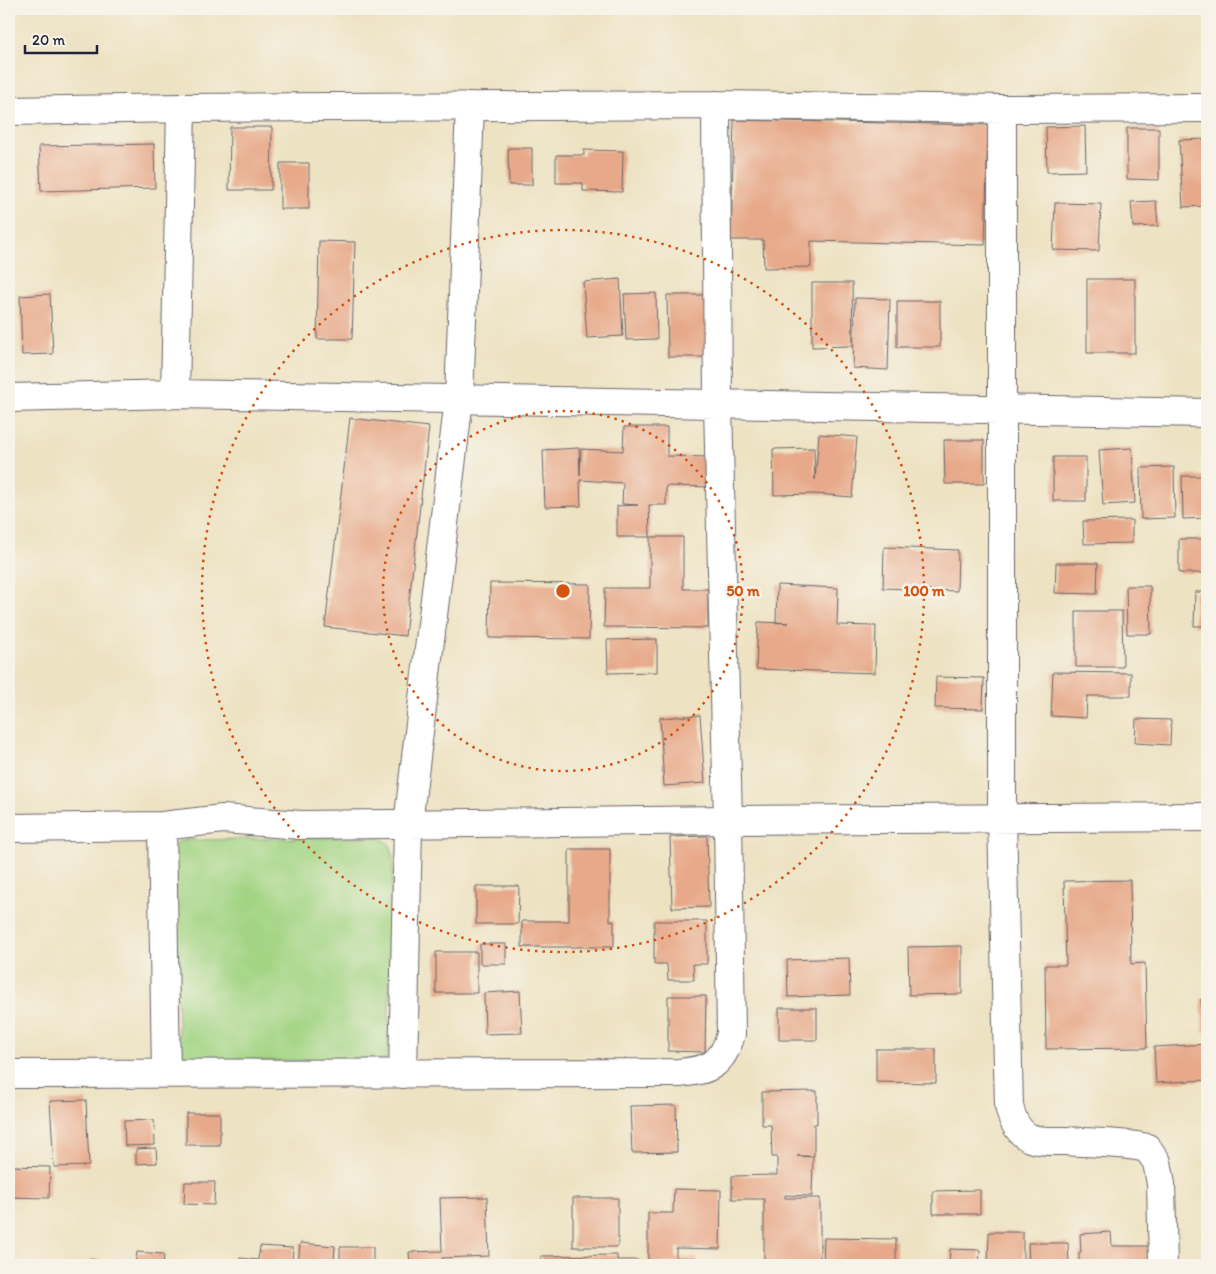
<svg xmlns="http://www.w3.org/2000/svg" width="1216" height="1274" font-family="Itim,sans-serif">
	<style>
		.green { fill: #a2d483; stroke: #627b5f }
		.building { fill: #e7a989 }
		.lines { fill: none; stroke-linecap: round; stroke-linejoin: round }
		.minor-casing { stroke: #69656a; stroke-width: 30 }
		.minor { stroke: #fff; stroke-width: 28 }
		.ring { fill: none; stroke: #d45411; stroke-width: 2.5; stroke-dasharray: 2.5 5 }
		.centre { fill: #d45411; stroke: #f7f3e8; stroke-width: 2.5 }
		.ring-label { font-size: 15px; text-anchor: middle; font-weight: bold; fill: #d45411; stroke: #f7f3e8; stroke-width: 5; stroke-linejoin: round; paint-order: stroke }
	</style>
	<rect width="100%" height="100%" fill="#f7f3e8"/>
	<filter id="ink" filterUnits="userSpaceOnUse"><feTurbulence type="fractalNoise" baseFrequency=".02" numOctaves="2"/><feDisplacementMap in="SourceGraphic" scale="10" xChannelSelector="R" yChannelSelector="G"/><feConvolveMatrix kernelMatrix="1 2 1 2 8 2 1 2 1" color-interpolation-filters="sRGB"/></filter>
	<filter id="wash" filterUnits="userSpaceOnUse"><feTurbulence type="fractalNoise" baseFrequency=".0096" numOctaves="4" result="noise"/><feDisplacementMap in="SourceGraphic" scale="20" xChannelSelector="R" yChannelSelector="G"/><feGaussianBlur stdDeviation="1.12" result="paint"/><feColorMatrix in="noise" values="0 0 0 0 0 0 0 0 0 0 0 0 0 0 0 0 0 1.4 0 .05"/><feComposite in="paint" operator="in"/></filter>
	<g filter="url(#wash)">
		<rect width="100%" height="100%" fill="#ede2c2"/>
		<path class="green" d="M374,837C387,840 391,842 393,855L388,1053L385,1060L179,1062L174,846L178,842L185,840Z"/>
		<g id="blocks">
			<path class="building" d="M734,120L988,125L985,245L811,241V267L764,268L763,240H731Z
				M1085,126L1086,171L1047,172L1046,127Z
				M230,127H272L271,190H229Z
				M1127,128H1159V180L1127,179Z
				M1207,139V206L1183,207L1179,140Z
				M154,144L155,188L41,191L39,146Z
				M508,148H532V185H509Z
				M584,150L623,151L622,192L583,191V183H556V155H584Z
				M280,163H309V209H280Z
				M1156,201L1158,226L1133,227L1131,202Z
				M1055,203L1101,204L1099,251L1053,250Z
				M319,241L355,242L352,339H317Z
				M620,279L623,336L587,338L583,282Z
				M1087,279H1135V353H1087Z
				M812,283H852L853,346L812,347Z
				M656,293L657,339L626,340L624,294Z
				M50,294L53,354L22,355L20,296Z
				M667,295H710V357H668Z
				M855,298L890,299L888,370L853,368Z
				M897,301H940V347H897Z
				M350,418L429,427L405,636L325,627Z
				M624,427H667V456L712,457L711,487L666,486V505H649L650,537H617V506L638,505L622,504L623,483L580,480L581,506L545,507L543,450L579,448L580,476L581,449L623,451Z
				M819,434L857,437L852,497L815,494L774,495L773,449L814,448L815,480Z
				M944,440H984V484H945Z
				M1132,448L1135,503L1103,505L1099,450Z
				M1053,457H1086V501H1053Z
				M1174,467L1175,518L1141,519L1140,468Z
				M1182,476H1207V518L1183,519Z
				M1132,520V543L1084,544L1083,521Z
				M650,537H683V589H708V628L604,627L605,588H650Z
				M1179,539H1207V573H1179Z
				M884,547L958,550L957,591L883,588Z
				M1056,563H1098L1097,594L1055,593Z
				M490,583L590,584L589,639L489,638Z
				M777,585L838,588L837,625L876,626L875,673L756,669L758,622L789,623L776,622Z
				M1126,586H1150L1151,634H1127Z
				M1195,592H1207V626H1194Z
				M1076,611H1122L1123,667H1076Z
				M657,639V672L608,673L607,640Z
				M1053,672L1131,673V696H1087L1086,718L1051,716Z
				M936,677L984,678L983,709L935,708Z
				M700,715L705,783L664,786L660,718Z
				M1136,719L1171,720L1170,745L1135,743Z
				M707,836L709,907L672,908L670,837Z
				M569,849H610V921H614V947H522V921H569Z
				M1130,880L1131,964L1145,963L1147,1048L1046,1049L1045,965H1066L1064,881Z
				M476,886H519L518,924H476Z
				M654,921H707V964H693L694,980H668L667,964H654Z
				M480,944H506V964H480Z
				M962,946V994L909,995L908,947Z
				M436,952H477V993H436Z
				M849,958L850,995L788,997L787,960Z
				M520,991L522,1033L485,1034L484,993Z
				M668,996H706L705,1052L668,1051Z
				M1201,999H1207V1032H1203Z
				M779,1008H817V1040H779Z
				M1207,1044V1080L1156,1083L1154,1047Z
				M876,1049H936V1083L876,1082Z
				M817,1091V1124H814V1156H797L813,1157L812,1196L785,1195V1198H820V1265H764V1199H732V1176L777,1175V1157H772L771,1125H762V1092Z
				M86,1100L89,1166L54,1167L50,1101Z
				M676,1105L677,1152L632,1153L630,1106Z
				M186,1113H220V1145H186Z
				M154,1120L155,1145L125,1146L124,1121Z
				M156,1148L157,1163L136,1164V1149Z
				M9,1166L50,1167L49,1198L9,1197Z
				M185,1182H215L214,1205L184,1204Z
				M674,1189L721,1190L720,1249L676,1248V1258H697V1265H676V1263H648V1213H673Z
				M980,1190V1214H933V1191Z
				M487,1197L489,1256L442,1258V1265H410L409,1252L442,1251L440,1198Z
				M573,1198H618V1247H573Z
				M989,1232H1023V1265H988Z
				M1111,1232L1112,1246H1154V1265H1079V1252H1081L1080,1234Z
				M824,1238L896,1239V1265H823Z
				M300,1243L335,1246L334,1265H298Z
				M1028,1243H1068L1069,1265H1029Z
				M260,1246L293,1248L292,1265H239L240,1258L258,1260Z
				M340,1247H373V1265H340Z
				M950,1249L980,1250L979,1265H949Z
				M137,1252L164,1254L163,1265H135Z
				M617,1255V1260H638V1265H541V1256Z
				M90,1259L121,1264V1265H89Z"/>
		</g>
	</g>
	<g filter="url(#ink)">
		<use href="#blocks" fill-opacity="0" stroke="#69656a" stroke-width="1"/>
		<g class="lines">
			<defs>
				<path id="minor" d="M1002,109V819L1009,1106C1012,1119 1017,1132 1030,1138C1040,1142 1054,1141 1065,1141C1092,1143 1120,1142 1147,1148L1157,1162L1161,1184L1163,1265
					M9,111L181,108L716,105L1002,109L1207,108
					M175,394L181,108
					M9,398L175,394L1207,413
					M162,826L166,1073
					M9,828L162,826L223,819L301,825L728,820L1207,817
					M9,1074L679,1073C709,1070 722,1066 731,1034L728,820L718,404L716,105
					M403,1074L408,824L459,399L470,106"/>
			</defs>
			<use href="#minor" class="minor-casing"/>
			<use href="#minor" class="minor"/>
		</g>
	</g>
	<g class="ring">
		<circle cx="563" cy="591" r="180"/>
		<circle cx="563" cy="591" r="361"/>
	</g>
	<circle cx="563" cy="591" r="8" class="centre"/>
	<g class="ring-label">
		<text x="743" y="596">50 m</text>
		<text x="924" y="596">100 m</text>
	</g>
	<rect width="1216" height="1274" fill="none" stroke="#f7f3e8" stroke-width="30"/>
	<path d="M25 45v8h72v-8" fill="none" stroke="#22223b" stroke-width="2.5"/>
	<text x="32" y="45" font-size="15" fill="#22223b" stroke="#f7f3e8" stroke-width="4" paint-order="stroke">20 m</text>
</svg>
